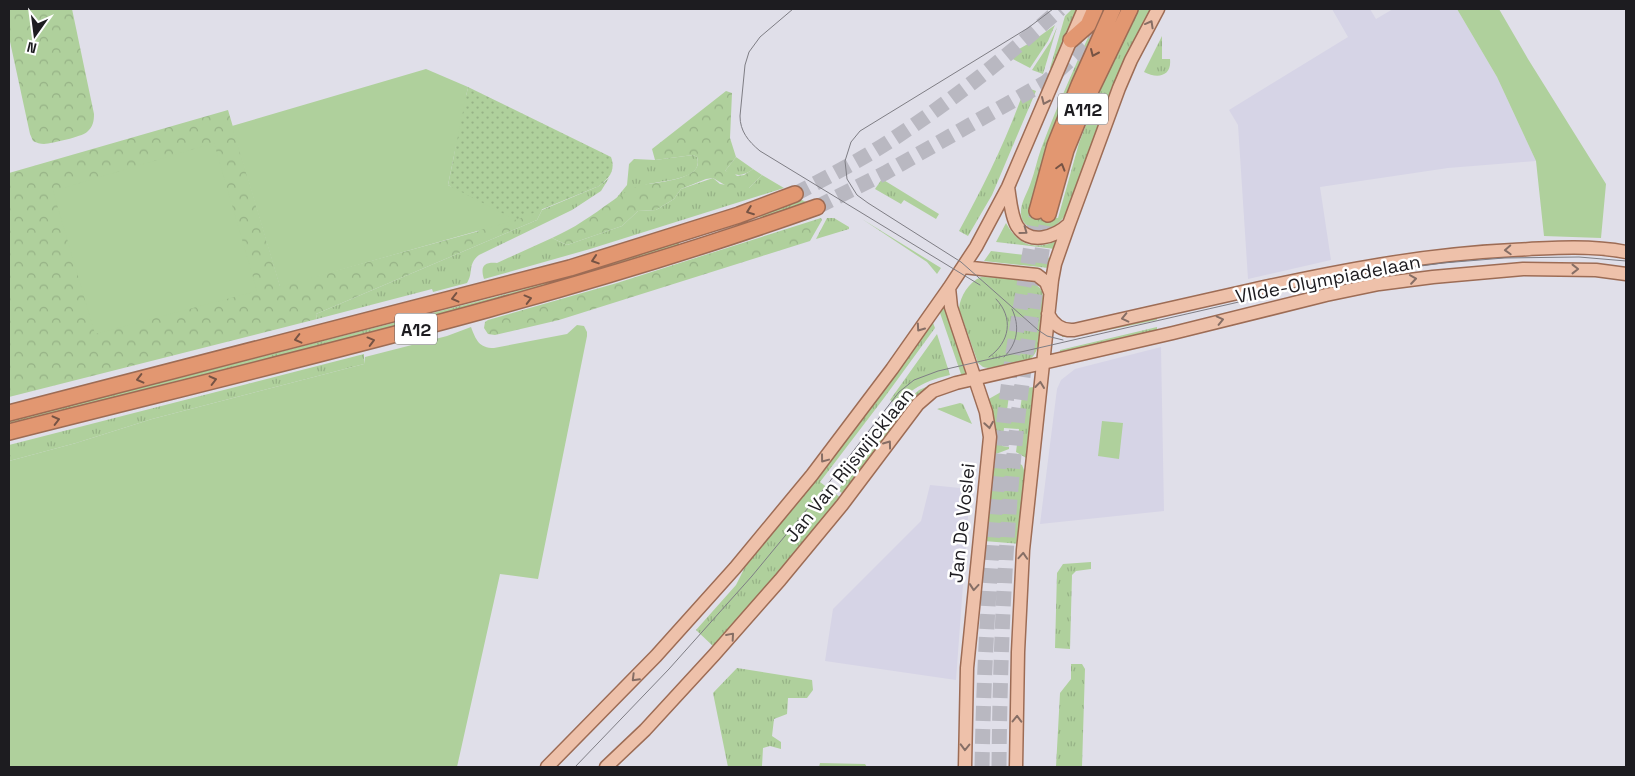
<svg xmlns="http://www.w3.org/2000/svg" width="1635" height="776" font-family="'Space Grotesk',sans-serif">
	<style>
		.built { fill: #d6d4e6 }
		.grass { fill: url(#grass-tufts) }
		.forest { fill: url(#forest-crowns) }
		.park { fill: #afd09c }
		.garden { fill: url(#garden-dots) }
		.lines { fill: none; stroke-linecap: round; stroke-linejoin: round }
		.highway-tunnel { stroke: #b9b8c1; stroke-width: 15; stroke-dasharray: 15 8; stroke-linecap: butt }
		.major-casing { stroke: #9d6c55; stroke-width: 15 }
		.highway-casing { stroke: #9d6c55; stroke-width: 18 }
		.major { stroke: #eec1aa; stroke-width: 12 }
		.highway { stroke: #e29771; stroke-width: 15 }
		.tram { stroke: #7e7d84; stroke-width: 1 }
		.oneway { stroke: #866e65 }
		.oneway2 { stroke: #765344 }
		.labels { text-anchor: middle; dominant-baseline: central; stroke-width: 5; stroke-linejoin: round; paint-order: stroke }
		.shield { fill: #fff; stroke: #616063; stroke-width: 1 }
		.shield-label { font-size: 18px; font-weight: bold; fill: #1d1c20 }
		.street-label { font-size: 19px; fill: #1d1c20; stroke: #fff }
	</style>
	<defs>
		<pattern id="grass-tufts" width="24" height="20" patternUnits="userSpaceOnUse" patternTransform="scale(1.25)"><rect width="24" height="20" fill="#afd09c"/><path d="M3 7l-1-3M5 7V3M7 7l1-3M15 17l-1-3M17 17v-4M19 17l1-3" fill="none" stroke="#96b286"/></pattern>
		<pattern id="forest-crowns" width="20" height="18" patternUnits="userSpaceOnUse" patternTransform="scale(1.25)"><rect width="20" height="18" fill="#afd09c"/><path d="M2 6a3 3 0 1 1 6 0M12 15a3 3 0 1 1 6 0" fill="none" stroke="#96b286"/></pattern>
		<pattern id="garden-dots" width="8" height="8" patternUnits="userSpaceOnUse" patternTransform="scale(1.25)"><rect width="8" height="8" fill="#afd09c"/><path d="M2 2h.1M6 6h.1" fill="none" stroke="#96b286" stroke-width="1.8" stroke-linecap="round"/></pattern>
	</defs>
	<rect width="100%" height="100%" fill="#e0dfe9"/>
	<path class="built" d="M1332,9H1370L1376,19L1393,9H1457L1497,77L1536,161L1448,168L1320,187L1331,260L1248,279L1238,125L1229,110L1348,37Z
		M1161,347L1164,511L1040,524L1057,389L1061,380L1075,369Z
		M930,485L970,489L956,680L825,661L833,609L921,521Z"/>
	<path class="grass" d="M1072,9H1078L1051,69L1050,68L1065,16Z
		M1101,9H1106L1031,212L1058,218L1079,143L1108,68L1137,9H1152L1071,206C1067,212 1063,220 1057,224C1046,234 1022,231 1021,214C1020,203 1028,192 1031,182C1035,171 1037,160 1041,149C1059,101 1080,55 1101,9Z
		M1055,25L1048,41L1030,68L1007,56L1033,41Z
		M1057,27L1043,74L1032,70L1051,41Z
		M1162,36V59H1170C1172,77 1157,79 1144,72Z
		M1025,87L1036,91L992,195L968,236L959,231C984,185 1008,137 1025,87Z
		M693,155L697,157C705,181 658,180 645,185C634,189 624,195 614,201L627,185L629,164L634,159L655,160Z
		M736,157L753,169C742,177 737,176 725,171Z
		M762,175L784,188L590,249L484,279C480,266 484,262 497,263L552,238L567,245L622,226L638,211L656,210L674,199L681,189L713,178L720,184L749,188Z
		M609,178L601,191L572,210L479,255C467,265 474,272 467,283L433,292L432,289L317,319L316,314L537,220L542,210L599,186Z
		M882,179L939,214L936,219L904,200L901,204L875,189Z
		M802,200L810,204L761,219L760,216Z
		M827,218H834L849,227V229L816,239Z
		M862,219L941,268L937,274L927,262Z
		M1006,223C1017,244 1035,252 1058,240L1055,249L996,242Z
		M679,241V246L510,297L9,425V421L499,296L553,281Z
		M991,251L1051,258L1049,268L984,261Z
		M981,277C993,277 1033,279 1040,288C1043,292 1043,296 1043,300C1042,315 1043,351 1030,359C1019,365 1001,366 988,368L983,367L978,363L959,309C960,296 969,282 981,277Z
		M944,304L968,375L962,377L939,310Z
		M1156,316L1157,320L1074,337H1062V333Z
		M932,320L935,328L884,398L820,482L841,498L714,647L696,630L736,585L747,563Z
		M1157,327V331L1060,353V350Z
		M937,334L950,375C928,380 912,387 897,405L890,400Z
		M364,354V364L152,419L76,443L9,461V445Z
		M940,381L843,494L838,490L903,404L919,390Z
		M1035,387L1028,459L1016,452L1019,429L1004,428L1002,446L1009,447V449L996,454L994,453L987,400L1001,392L1010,389L1006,417L1019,419L1023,388Z
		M960,403L963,404L972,424L937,409Z
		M1010,459L1022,465L1026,475L1020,544L984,541L992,472L998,462Z
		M1091,562V569L1076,571L1072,575L1070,649L1055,648L1057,573L1063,564Z
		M1071,664H1082L1085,669L1082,767H1056L1060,693L1071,679Z
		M737,668L812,680L813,690L807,698H788L787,714L774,719L772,736L781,742V749L770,746L763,748L762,766L787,767H728L713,693Z
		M820,763L865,764L867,767H819Z"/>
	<path class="forest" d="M9,9H72L94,114C94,121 93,127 87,132C81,137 53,143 44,144C40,144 37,143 33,141L30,134L9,37Z
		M462,90L472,101L542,210L537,220L316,314L317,319L9,397V173L228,110L280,286L479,231L450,193Z
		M726,91L732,93L730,138L736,157L725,171L733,172L737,176L744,175L753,169L762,175L749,188H730L713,178L706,179L681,189L674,199L656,210L638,211L622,226L567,245L552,238C562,233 573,228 583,221C602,210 620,192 642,185C655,182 706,180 697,157L693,155L655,160L652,149Z
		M821,218L822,220L810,241L559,320L495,335L488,334L484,328L485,322L488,320L617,283Z"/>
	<path class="park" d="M1457,9H1499L1528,59L1606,184L1601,238L1544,236L1536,161L1497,77Z
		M426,69L468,87L448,185L516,220L280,287L232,126Z
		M214,143L257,291L95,334L53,191Z
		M577,325L584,326L587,332V336L538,579L500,574L457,767H9V461L76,443L152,419L364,364L365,357L447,336L471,327C476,340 479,348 494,348L567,334Z
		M1102,421L1123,423L1119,459L1098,456Z"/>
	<path class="garden" d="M468,87L611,157C616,171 609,178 599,186L516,220L448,185Z"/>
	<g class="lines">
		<path class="highway-tunnel" d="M795,194C820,181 845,168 869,154C937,113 1001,62 1060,9
			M817,207L885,173L1046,82L1105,28
			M982,767C984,651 991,536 1004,420C1012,350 1025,281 1037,211
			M999,767C1000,650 1005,533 1018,416C1026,349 1037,281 1048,214"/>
		<defs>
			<path id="major" d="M1008,187C1010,199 1011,216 1017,226C1030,246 1055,237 1069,224
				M963,267L1037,275L1046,282L1050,292
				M949,288L951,307L986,412L990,437L967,668L965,767
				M1048,314C1053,324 1062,331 1074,330C1133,317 1192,303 1251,290C1338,271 1424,254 1513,250C1550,248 1589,245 1626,252
				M547,767L656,656L735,568L812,475L892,369L949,288L976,247L1008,187L1084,9
				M606,767L645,730L714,655L780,580L842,505L918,404L933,391L956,383L1173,333L1326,295L1379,284L1433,277L1523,269L1596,270L1626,274
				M1016,767L1018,652L1023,550L1052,280L1055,264L1069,224L1119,88L1131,60L1158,9"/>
			<path id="highway" d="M1071,40L1088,25L1095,9
				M1037,211L1055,145L1079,85L1113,9
				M1048,214L1066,150L1089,94L1130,9
				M9,413L570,268L739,215L795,194
				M9,432C280,363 553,301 817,207"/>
		</defs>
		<use href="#major" class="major-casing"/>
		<use href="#highway" class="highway-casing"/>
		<use href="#major" class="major"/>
		<use href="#highway" class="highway"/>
		<path class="tram" d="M793,9L760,37L749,52L745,65L740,116C740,131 748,141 760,151L980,285
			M1053,9L1028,28L860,131L851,142L845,161L847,179L857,195L868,203L961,262L1038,330L1047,336L1063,340
			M989,357C1010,342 1014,318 996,299
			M1004,357C1018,343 1020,326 1012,309
			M575,767L669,669L752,576L827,485L899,392L914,380L938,371L1326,282L1384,271L1443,263L1504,258L1579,257L1626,261"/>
	</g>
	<defs><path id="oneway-chevron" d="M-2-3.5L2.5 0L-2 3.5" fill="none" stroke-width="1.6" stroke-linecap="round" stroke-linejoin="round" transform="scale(1.25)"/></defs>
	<g class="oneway">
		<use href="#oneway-chevron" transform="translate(1150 24) rotate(-61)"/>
		<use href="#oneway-chevron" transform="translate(1045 101) rotate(114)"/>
		<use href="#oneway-chevron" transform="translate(1024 231) rotate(36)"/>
		<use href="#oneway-chevron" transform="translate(1508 250) rotate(177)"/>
		<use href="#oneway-chevron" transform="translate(1575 269)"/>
		<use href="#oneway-chevron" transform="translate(1413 279) rotate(-8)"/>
		<use href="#oneway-chevron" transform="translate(1125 318) rotate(167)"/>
		<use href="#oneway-chevron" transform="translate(1220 320) rotate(-13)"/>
		<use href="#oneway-chevron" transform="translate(920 328) rotate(125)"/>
		<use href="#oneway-chevron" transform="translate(1040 385) rotate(-83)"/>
		<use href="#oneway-chevron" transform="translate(989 425) rotate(81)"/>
		<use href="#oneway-chevron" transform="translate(888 444) rotate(-54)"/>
		<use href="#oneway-chevron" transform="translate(824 459) rotate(127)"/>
		<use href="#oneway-chevron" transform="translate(1023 556) rotate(-86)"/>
		<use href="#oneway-chevron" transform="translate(974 587) rotate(95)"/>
		<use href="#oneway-chevron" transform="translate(731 636) rotate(-49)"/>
		<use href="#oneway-chevron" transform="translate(635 678) rotate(135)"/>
		<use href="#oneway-chevron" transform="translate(1017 719) rotate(-89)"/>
		<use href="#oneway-chevron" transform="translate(965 747) rotate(91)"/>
	</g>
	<g class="oneway2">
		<use href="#oneway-chevron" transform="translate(1094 53) rotate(114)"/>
		<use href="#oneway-chevron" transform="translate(1061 167) rotate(-74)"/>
		<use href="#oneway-chevron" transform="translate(750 211) rotate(159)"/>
		<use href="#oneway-chevron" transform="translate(595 260) rotate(162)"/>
		<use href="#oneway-chevron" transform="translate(455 298) rotate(166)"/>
		<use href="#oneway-chevron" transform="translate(528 299) rotate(-15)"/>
		<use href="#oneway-chevron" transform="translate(298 339) rotate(166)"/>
		<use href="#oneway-chevron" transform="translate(371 341) rotate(-15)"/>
		<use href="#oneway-chevron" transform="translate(140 379) rotate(166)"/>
		<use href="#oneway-chevron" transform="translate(213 380) rotate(-14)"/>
		<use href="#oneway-chevron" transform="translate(56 420) rotate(-14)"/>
	</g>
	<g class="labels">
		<g class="shield">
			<rect x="1058" y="93.5" width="50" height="31" rx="4"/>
			<rect x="395" y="313.5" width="42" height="31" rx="4"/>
		</g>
		<g class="shield-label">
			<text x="1083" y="109">A112</text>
			<text x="416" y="329">A12</text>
		</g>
		<g class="street-label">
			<text transform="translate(1328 279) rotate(-11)">VIIde-Olympiadelaan</text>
			<text transform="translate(849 465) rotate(-51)">Jan Van Rijswijcklaan</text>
			<text transform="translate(962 523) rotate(-84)">Jan De Voslei</text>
		</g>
	</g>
	<rect width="1635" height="776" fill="none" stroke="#1d1c20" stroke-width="20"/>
	<g transform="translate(35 35) rotate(194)" stroke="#ffffff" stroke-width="4" paint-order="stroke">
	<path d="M0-4L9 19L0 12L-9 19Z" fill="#1d1c20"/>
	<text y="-8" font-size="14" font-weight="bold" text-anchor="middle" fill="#1d1c20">N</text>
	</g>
</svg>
